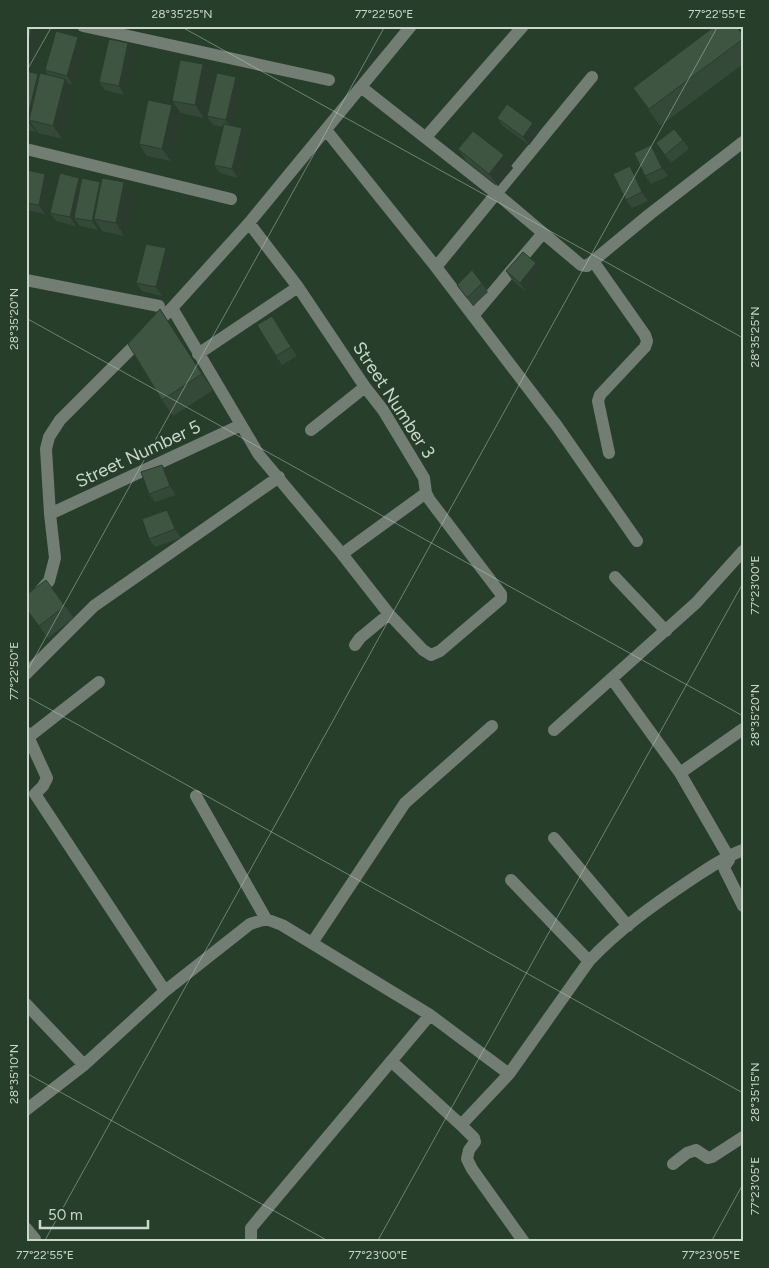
<svg xmlns="http://www.w3.org/2000/svg" width="769" height="1268" font-family="Figtree,sans-serif">
	<style>
		.lines { fill: none; stroke-linecap: round; stroke-linejoin: round }
		.minor { stroke: #727d73; stroke-width: 12 }
		.wall { fill: #354938 }
		.shaded-wall { fill: #2b3c2e }
		.building { fill: #3e5541; stroke: #2b3c2e }
		.ticks { fill: none; stroke: #cad7cb; stroke-width: 1; stroke-opacity: 0.45 }
		.labels { text-anchor: middle; dominant-baseline: central; stroke-width: 5; stroke-linejoin: round; paint-order: stroke }
		.street-label { font-size: 18px; fill: #cad7cb; stroke: #273e2b }
		.neatline { fill: none; stroke: #cad7cb; stroke-width: 2 }
		.ticks-label { font-size: 12px; text-anchor: middle; fill: #cad7cb }
	</style>
	<rect width="100%" height="100%" fill="#273e2b"/>
	<g class="lines">
		<path class="minor" d="M83,26L329,80
			M361,87L497,194L581,265L587,266L650,214L743,142
			M326,130L436,267L557,426L637,541
			M426,137L523,26
			M26,149L231,199
			M593,261L645,335L647,341L645,347L600,395L598,401L609,453
			M436,267L592,77
			M26,280L159,306
			M172,308L259,455L342,554L389,614L423,650L431,655L440,651L501,599V594L429,499L426,493L424,478L383,410L365,387L298,287L249,223
			M473,316L543,233
			M198,354L298,287
			M311,430L365,387
			M50,514L241,425
			M342,554L426,493
			M615,577L666,631
			M26,607L49,581L55,558L50,514L46,449L49,437L60,420L172,308L249,223L411,26
			M355,645L360,638L389,614
			M26,674L94,606L279,477
			M612,679L680,773L728,856L729,860L724,867L725,870L743,906
			M554,730L696,603L743,551
			M26,732L47,778L43,786L35,794L165,991
			M26,739L99,682
			M680,773L743,729
			M196,796L266,919
			M554,838L628,926
			M511,880L589,961
			M312,943L405,803L492,726
			M26,1004L84,1065
			M430,1015L509,1074L589,961C619,929 656,903 692,879C709,868 724,857 743,850
			M391,1061L461,1125L509,1074
			M26,1110L84,1065L165,991L250,924L266,919L282,925L430,1015L251,1228V1242
			M461,1125L474,1138L475,1142L469,1150L467,1159L472,1169L524,1242
			M673,1164L687,1153L696,1150L708,1158L712,1157L743,1137
			M26,1228L35,1239L30,1242"/>
	</g>
	<path class="wall" d="M26,26L38,34L30,72L40,76L48,75L45,70L78,37L84,46L73,85L68,83L74,92L62,139L38,133L36,130V132L26,130Z
		M743,35V64L660,126L633,88Z
		M134,52L124,95L105,90L99,82Z
		M203,64L212,77L204,118L181,113L172,101Z
		M236,77L242,85L232,126L248,137L238,178L220,173L214,165L224,127L213,125L207,116Z
		M181,118L171,161L147,156L139,144Z
		M497,118L533,123L539,132L529,145L503,126Z
		M683,140L689,149L671,163L656,143Z
		M458,149L513,168L498,186L467,162Z
		M657,153L668,176L651,184L645,176Z
		M630,166L635,174L648,201L632,208L626,200Z
		M26,170L45,174L51,183L45,214L26,210Z
		M79,178L81,180L100,182H124L133,195L124,236L102,231L99,226L98,230L80,226L77,222L76,226L56,221L50,213Z
		M171,257L162,296L142,291L136,283Z
		M472,270L488,292L473,306L457,285Z
		M506,271L542,272L525,291L512,280Z
		M160,309L213,390L173,416L162,400Z
		M277,325L297,356L282,365L276,356Z
		M168,473L176,495L155,502L149,494Z
		M173,518L181,538L155,547L149,539Z
		M26,595L65,606L74,618L48,638L26,609Z"/>
	<path class="shaded-wall" d="M32,26L38,34L30,75L26,69V55Z
		M78,37L84,46L73,85L67,76Z
		M128,43L134,52L124,95L119,86Z
		M203,64L212,77L204,118L195,105Z
		M38,74L47,87L29,120L36,130V132L27,120Z
		M236,77L242,85L232,129L226,120Z
		M65,79L74,92L62,139L53,126Z
		M172,105L181,118L171,161L162,149Z
		M533,123L539,132L529,145L523,137Z
		M242,128L248,137L238,178L232,169Z
		M651,145L657,153L668,176L662,168Z
		M504,155L513,168L498,186L489,174Z
		M630,166L635,174L648,201L642,192Z
		M45,174L51,183L45,214L39,205Z
		M79,178L85,186L74,218L77,222L76,226L70,217Z
		M100,182L94,219L99,226L98,230L92,221Z
		M124,182L133,195L124,236L116,223Z
		M166,248L171,257L162,296L156,287Z
		M536,263L542,272L525,291L520,283Z
		M160,309L171,326L213,390L202,374Z
		M162,465L168,473L176,495L170,486Z
		M167,510L173,518L181,538L175,529Z"/>
	<path class="building" d="M26,26H32L26,55Z
		M715,26H736L743,35V39L649,109L633,88Z
		M56,31L78,37L67,76L45,70Z
		M109,39L128,43L119,86L99,82Z
		M180,60L203,64L195,105L172,101Z
		M26,71L38,74L27,120H26Z
		M40,73L65,79L53,126L29,120Z
		M217,73L236,77L226,120L207,116Z
		M148,100L172,105L162,149L139,144Z
		M507,104L533,123L523,137L497,118Z
		M224,124L242,128L232,169L214,165Z
		M674,129L683,140L665,155L656,143Z
		M473,131L504,155L489,174L458,149Z
		M651,145L662,168L645,176L634,153Z
		M630,166L642,192L626,200L613,174Z
		M26,170L45,174L39,205L26,203Z
		M60,173L79,178L70,217L50,213Z
		M82,178L100,182L92,221L74,218Z
		M102,178L124,182L116,223L94,219Z
		M146,244L166,248L156,287L136,283Z
		M523,252L536,263L520,283L506,271Z
		M472,270L482,283L467,298L457,285Z
		M160,309L202,374L162,400L128,344Z
		M272,316L291,347L276,356L257,325Z
		M162,465L170,486L149,494L141,472Z
		M167,510L175,529L149,539L142,519Z
		M46,580L65,606L39,626L26,609V595Z"/>
	<path class="ticks" d="M180,26L743,338M26,72L52,26M26,318L743,716M26,673L385,26M26,696L743,1093M26,1073L330,1242M44,1242L718,26M377,1242L743,583M711,1242L743,1184"/>
	<g class="labels">
		<g class="street-label">
			<text transform="translate(394 400) rotate(57)">Street Number 3</text>
			<text transform="translate(138 454) rotate(-25)">Street Number 5</text>
		</g>
	</g>
	<rect width="769" height="1268" fill="none" stroke="#273e2b" stroke-width="55"/>
	<path d="M40 1220v8h108v-8" fill="none" stroke="#cad7cb" stroke-width="2.5"/>
	<text x="48" y="1220" font-size="15" fill="#cad7cb" stroke="#273e2b" stroke-width="4" paint-order="stroke">50 m</text>
	<rect x="28" y="28" width="714" height="1212" class="neatline"/>
	<g class="ticks-label">
		<text x="182" y="18">28°35'25"N</text>
		<text x="384" y="18">77°22'50"E</text>
		<text x="717" y="18">77°22'55"E</text>
		<text transform="translate(14 319) rotate(-90)" y="4">28°35'20"N</text>
		<text transform="translate(755 337) rotate(-90)" y="4">28°35'25"N</text>
		<text transform="translate(755 585) rotate(-90)" y="4">77°23'00"E</text>
		<text transform="translate(14 671) rotate(-90)" y="4">77°22'50"E</text>
		<text transform="translate(755 715) rotate(-90)" y="4">28°35'20"N</text>
		<text transform="translate(14 1074) rotate(-90)" y="4">28°35'10"N</text>
		<text transform="translate(755 1092) rotate(-90)" y="4">28°35'15"N</text>
		<text transform="translate(755 1186) rotate(-90)" y="4">77°23'05"E</text>
		<text x="45" y="1259">77°22'55"E</text>
		<text x="378" y="1259">77°23'00"E</text>
		<text x="711" y="1259">77°23'05"E</text>
	</g>
</svg>
